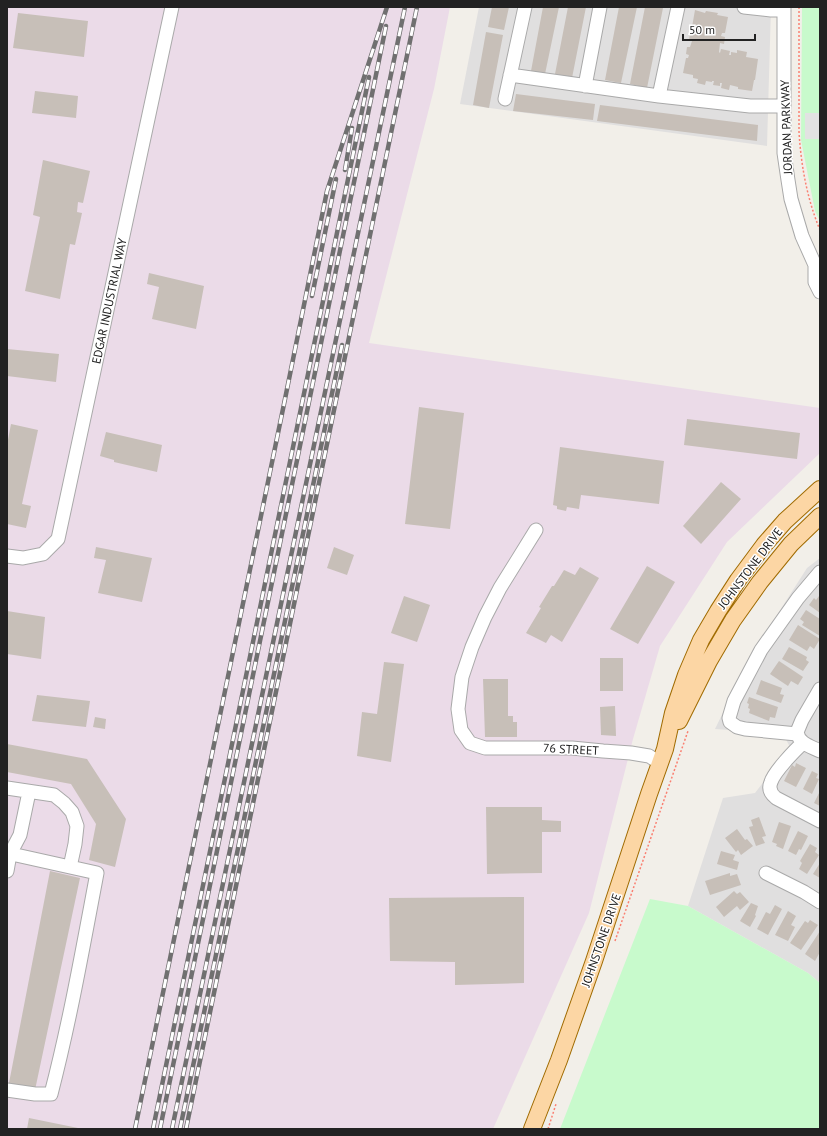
<svg xmlns="http://www.w3.org/2000/svg" width="827" height="1136" font-family="'PT Sans',sans-serif">
	<style>
		.residential { fill: #e0dfdf }
		.industrial { fill: #ebdbe8 }
		.park { fill: #c8facc }
		.parking { fill: #e2e2e2 }
		.building { fill: #c7bfb8 }
		.lines { fill: none; stroke-linecap: round; stroke-linejoin: round }
		.minor-casing { stroke: #a9a9a9; stroke-width: 15 }
		.major-casing { stroke: #a06b00; stroke-width: 18 }
		.path { stroke: #fa8072; stroke-width: 1.5; stroke-dasharray: 2 2; stroke-linecap: butt }
		.minor { stroke: #fff; stroke-width: 13 }
		.major { stroke: #fcd6a4; stroke-width: 16 }
		.rail-casing { stroke: #707070; stroke-width: 4.5 }
		.rail { stroke: #fff; stroke-width: 3; stroke-dasharray: 9; stroke-linecap: butt }
		.labels { text-anchor: middle; dominant-baseline: central; stroke-width: 3; stroke-linejoin: round; paint-order: stroke }
		.street-label { font-size: 12px; fill: #222; stroke: #fff }
	</style>
	<rect width="100%" height="100%" fill="#f2efe9"/>
	<path class="residential" d="M479,7H771L767,146L460,104Z
		M820,558V983L808,973L688,906L723,798L755,793L790,747L783,734L715,729L749,659L807,568Z"/>
	<path class="industrial" d="M7,7H450L434,89L369,343L820,408V453L727,542L660,646L633,739L589,913L493,1129H7Z"/>
	<path class="park" d="M802,7H820V221L815,211L801,140Z
		M650,899L688,906L808,973L820,983V1129H560Z"/>
	<path class="parking" d="M805,113H820V139H805Z"/>
	<path class="building" d="M492,7H509L504,30L488,27Z
		M543,7H559L545,74L531,71Z
		M568,7H586L572,78L555,74Z
		M619,7H637L621,83L605,80Z
		M645,7L663,8L647,88L630,84Z
		M695,10L705,13L706,11L718,13L717,15L728,17L725,33H722L721,36L725,37L724,44L720,43L719,52L720,53L721,49L730,51L729,55H731V52L737,53V50L747,52L746,57L758,59L755,80H754L752,91L738,89V87L730,85L729,90L721,88L722,83H720V86L713,85L714,81H712V82L706,81L705,85L697,83L698,79L693,78V75L683,73L686,58H688L689,55L686,54L687,47H690L692,41H689L690,32H693L694,28L692,27Z
		M18,13L88,21L84,57L13,48Z
		M486,32L503,35L489,108L473,105Z
		M35,91L78,96L76,118L32,113Z
		M516,94L595,104L593,120L513,111Z
		M600,105L758,125L757,141L597,121Z
		M43,160L90,171L83,203L78,202L77,212L82,213L75,245L70,244L60,299L25,291L40,217L33,215Z
		M149,273L204,286L196,329L152,319L159,287L147,284Z
		M7,349L59,354L56,382L7,376Z
		M419,407L464,413L450,529L405,524Z
		M687,419L800,433L797,459L684,445Z
		M11,424L38,430L22,504L31,506L26,528L7,524V445Z
		M106,432L162,445L157,472L114,462V460L100,456Z
		M560,447L664,461L659,504L581,495L579,509L567,507L566,511L557,509V506L553,505Z
		M721,482L741,499L701,544L683,526Z
		M96,547L152,558L142,602L98,593L106,560L94,558Z
		M334,547L354,555L347,575L327,568Z
		M647,566L675,582L638,644L610,629Z
		M580,567L599,578L562,642L551,635L546,643L526,633L541,608L539,607L552,586H554L564,570L575,575Z
		M404,596L430,605L417,642L391,633Z
		M819,596H820V613L809,605L814,598L816,600Z
		M806,610L820,619V636L802,625L804,622L800,619Z
		M7,611L45,617L41,659L7,654Z
		M798,625L820,639L814,649L810,646L807,651L789,640Z
		M789,647L807,657L806,660L809,662L803,671L782,659Z
		M600,658H623V691H600Z
		M779,661L803,677L798,685L791,681L788,686L770,674Z
		M384,662L404,664L391,762L357,756L362,712L377,714Z
		M483,679H508V716H513V722H517V737H485Z
		M761,680L782,688L780,694L784,695L781,703L756,694Z
		M37,695L90,701L86,727L32,721Z
		M749,697L778,707L775,718L770,717L769,721L749,713L750,709L748,708L749,704L747,703Z
		M615,706L616,736L601,735L600,707Z
		M95,717L106,719L105,729L93,727Z
		M7,744L87,759L126,819L115,867L89,860L96,824L71,784L7,772Z
		M796,763L806,768L796,787L784,781L792,765L795,767Z
		M812,771L818,774L816,778L819,779L812,794L803,789Z
		M820,791V806L814,803Z
		M486,807H542V820L561,821V832H542V873L487,874Z
		M759,817L766,836L762,837L765,843L756,846L749,827L753,826L751,820Z
		M779,822L791,826L783,849L776,846L777,844L772,842Z
		M737,829L745,840L747,839L753,846L741,855L738,850L736,852L725,838Z
		M798,831L808,836L801,850L799,849L796,855L788,851Z
		M810,844L817,848L815,852L819,855L807,874L799,869L802,863L800,861Z
		M721,851L735,855L733,860L739,862L737,870L717,864Z
		M820,863V878L813,874Z
		M50,871L80,878L35,1090L9,1083Z
		M730,873V876L737,874L741,885L710,895L705,881Z
		M734,891L737,894L740,892L749,902L740,910L737,906L724,917L716,907Z
		M524,897V983L455,985V962L390,961L389,898Z
		M751,903L758,906L755,915L756,916L750,927L740,921Z
		M775,905L782,909L768,935L757,929L766,912L770,914Z
		M788,911L796,916L791,925L795,927L788,941L775,935Z
		M810,920L818,925L801,950L790,943L805,921L808,923Z
		M820,931V952L815,961L805,954Z
		M29,1118L78,1128V1129H27Z"/>
	<g class="lines">
		<defs>
			<path id="minor" d="M744,7L771,10H784
				M784,7V153L788,180L791,199L802,236L815,265V282L820,292
				M510,75L659,96L750,106H784
				M585,86L600,7
				M659,96L678,7
				M505,99L525,7
				M536,530L500,588L485,617L472,647L462,677L458,709L461,730L470,743L485,748H572L603,751L631,753L649,756L660,763
				M7,556L23,558L43,554L58,539L172,7
				M820,689L802,720L797,732C799,744 810,746 820,751
				M797,734L745,729L737,727L730,722L729,718L734,701L761,650L798,598L820,572
				M803,743C795,750 774,772 771,782C768,789 771,794 776,798L820,821
				M7,788L54,795L64,803L72,812L77,826L75,844L70,867
				M7,853L97,873C83,947 70,1021 51,1094H35L7,1090
				M7,871L10,854L20,835L29,792
				M766,873L804,892L820,902"/>
			<path id="major" d="M679,721L709,661L733,620L760,582L791,544L820,516
				M532,1129L559,1060L594,961L649,794L665,749L673,713L686,675L701,640L718,611L738,580L764,545L785,521L820,489"/>
		</defs>
		<use href="#minor" class="minor-casing"/>
		<use href="#major" class="major-casing"/>
		<path class="path" d="M799,7V132C801,165 807,199 820,230
			M615,941L688,731
			M548,1129L556,1104"/>
		<use href="#minor" class="minor"/>
		<use href="#major" class="major"/>
		<defs>
			<path id="rail" d="M345,170L352,128
				M312,296L336,179
				M135,1129L284,404L327,191L387,7
				M153,1129L369,77
				M160,1129L386,26
				M172,1129L405,7
				M180,1129L342,345
				M186,1129L417,7"/>
		</defs>
		<use href="#rail" class="rail-casing"/>
		<use href="#rail" class="rail"/>
	</g>
	<g class="labels">
		<g class="street-label">
			<text transform="translate(786 127) rotate(-92)">JORDAN PARKWAY</text>
			<text transform="translate(109 301) rotate(-78)">EDGAR INDUSTRIAL WAY</text>
			<text transform="translate(750 568) rotate(-53)">JOHNSTONE DRIVE</text>
			<text transform="translate(571 749) rotate(3)">76 STREET</text>
			<text transform="translate(601 940) rotate(-71)">JOHNSTONE DRIVE</text>
		</g>
	</g>
	<rect width="827" height="1136" fill="none" stroke="#222222" stroke-width="16"/>
	<path d="M683 34v6h72v-6" fill="none" stroke="#222222" stroke-width="2"/>
	<text x="689" y="34" font-size="12" fill="#222222" stroke="#ffffff" stroke-width="3" paint-order="stroke">50 m</text>
</svg>
